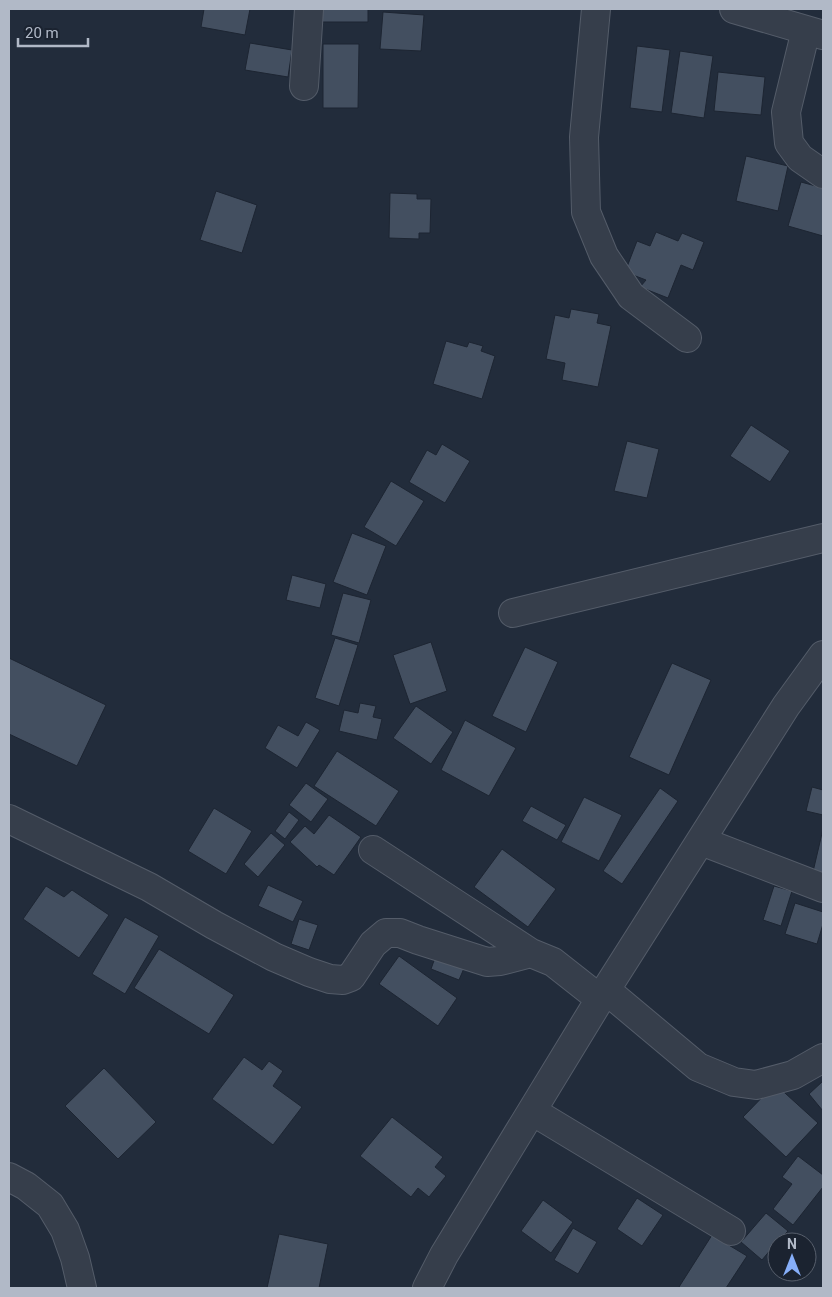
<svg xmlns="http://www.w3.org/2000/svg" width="832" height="1297" font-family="Roboto,sans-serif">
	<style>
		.building { fill: #434f60; stroke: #1d2532 }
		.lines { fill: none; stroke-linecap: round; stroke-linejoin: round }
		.minor-casing { stroke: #545c69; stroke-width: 30 }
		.minor { stroke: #363e4b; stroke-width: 28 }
	</style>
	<rect width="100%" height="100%" fill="#222c3b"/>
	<path class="building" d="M204,9H250L245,35L201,27Z
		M320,9H368V22H320Z
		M383,12L424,15L421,51L380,49Z
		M250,43L292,50L288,77L245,70Z
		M323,44H359L358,108H323Z
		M637,46L670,50L662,112L630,108Z
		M680,51L713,56L704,118L671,113Z
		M718,72L765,77L761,115L714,111Z
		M746,156L788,166L778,211L736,201Z
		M801,182L823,188V236L788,226Z
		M216,191L257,205L242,253L200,240Z
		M390,193L417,194V199H431L430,233H419V239L389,238Z
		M656,232L678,241L682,233L704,242L693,270L681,265L668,298L640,287L646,280L625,272L637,241L650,246Z
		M571,309L599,314L597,323L611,326L598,387L562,380L565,363L546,359L555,315L569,318Z
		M446,341L467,347L469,342L483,346L481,351L495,356L482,399L433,384Z
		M751,425L790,451L770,482L730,456Z
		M627,441L659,449L647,498L614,491Z
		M442,444L470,461L445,503L409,482L427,450L436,455Z
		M391,481L424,501L396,546L364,527Z
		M352,533L386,546L367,595L333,582Z
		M292,575L326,584L320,608L286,600Z
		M343,593L371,600L359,643L331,635Z
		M335,638L358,645L339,706L315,698Z
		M431,642L447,691L410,704L393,655Z
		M525,647L558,662L526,732L492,716Z
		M9,658L106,705L77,766L9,734Z
		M672,663L711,680L669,775L629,757Z
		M360,703L376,706L373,717L382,719L377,740L339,731L344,710L358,713Z
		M416,706L453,732L431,764L393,738Z
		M465,720L516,748L489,796L441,770Z
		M306,722L320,730L297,768L265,748L278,725L298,736Z
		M337,751L399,791L376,826L314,786Z
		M306,783L328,799L311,822L289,805Z
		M812,787L823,790V815L806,811Z
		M660,788L678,801L622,884L603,871Z
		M584,797L622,815L599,861L561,842Z
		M531,806L566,825L557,840L522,821Z
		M214,808L252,831L226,874L188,851Z
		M289,812L299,820L285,839L275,831Z
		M329,815L361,837L334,875L319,865L317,867L290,842L305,826L314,834Z
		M823,829V878L812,876Z
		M271,833L285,845L258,877L244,864Z
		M502,849L556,889L528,927L474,887Z
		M268,885L303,901L293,922L258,906Z
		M46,886L64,897L72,890L109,915L79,958L23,919Z
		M774,886L792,891L781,926L763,920Z
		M795,903L823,912V924L817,944L785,934Z
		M125,917L159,936L125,994L92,974Z
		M299,919L318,925L309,950L291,944Z
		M159,949L234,995L209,1034L134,988Z
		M436,955L465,966L459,980L431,969Z
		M399,956L457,998L438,1026L379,984Z
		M244,1057L262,1070L269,1061L283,1071L273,1086L302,1107L273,1145L212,1099Z
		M104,1068L156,1122L118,1159L65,1106Z
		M823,1081V1111L809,1094Z
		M775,1084L818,1123L786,1157L743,1117Z
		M392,1117L443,1157L435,1167L446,1176L429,1197L418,1188L411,1197L360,1156Z
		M798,1156L823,1175V1187L793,1225L773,1209L792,1184L782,1177Z
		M637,1198L663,1215L642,1246L617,1229Z
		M543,1200L573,1222L551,1253L521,1231Z
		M766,1213L788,1231L777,1242L762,1260L741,1242Z
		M573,1228L597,1242L578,1274L554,1260Z
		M279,1234L328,1244L319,1288H267Z
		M712,1235L747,1256L726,1288H682L679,1287Z"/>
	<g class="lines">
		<defs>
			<path id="minor" d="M596,9L584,137L586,212L604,256L631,296L687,338
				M734,9L823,35
				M806,30L786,112L789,143L800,158L823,174
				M304,86L309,9
				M513,613L823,538
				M9,819L149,887L214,925L274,957L309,972L330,979L343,980L351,977L373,944L386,933H400L418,940L487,962L500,961L531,953L553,962L600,999
				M701,841L823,888
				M373,850L531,953
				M606,990L698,1067L734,1082L756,1085L793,1075L823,1058
				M532,1111L731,1231
				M9,1177L26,1186L50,1205L65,1230L75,1258L82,1288
				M427,1288L444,1255L600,999L786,706L823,655"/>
		</defs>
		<use href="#minor" class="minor-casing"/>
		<use href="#minor" class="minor"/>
	</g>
	<rect width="832" height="1297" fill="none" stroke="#b1b9c7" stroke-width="20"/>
	<g transform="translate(792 1257)"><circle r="24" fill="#1b2330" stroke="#575f6c"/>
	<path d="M0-4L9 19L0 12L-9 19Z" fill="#86aef8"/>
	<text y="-8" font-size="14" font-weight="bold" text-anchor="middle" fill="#b1b9c7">N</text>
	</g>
	<path d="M18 38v8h70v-8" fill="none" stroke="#b1b9c7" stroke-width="2.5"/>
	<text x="25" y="38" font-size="15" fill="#b1b9c7" stroke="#1b2330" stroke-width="4" paint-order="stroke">20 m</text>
</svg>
